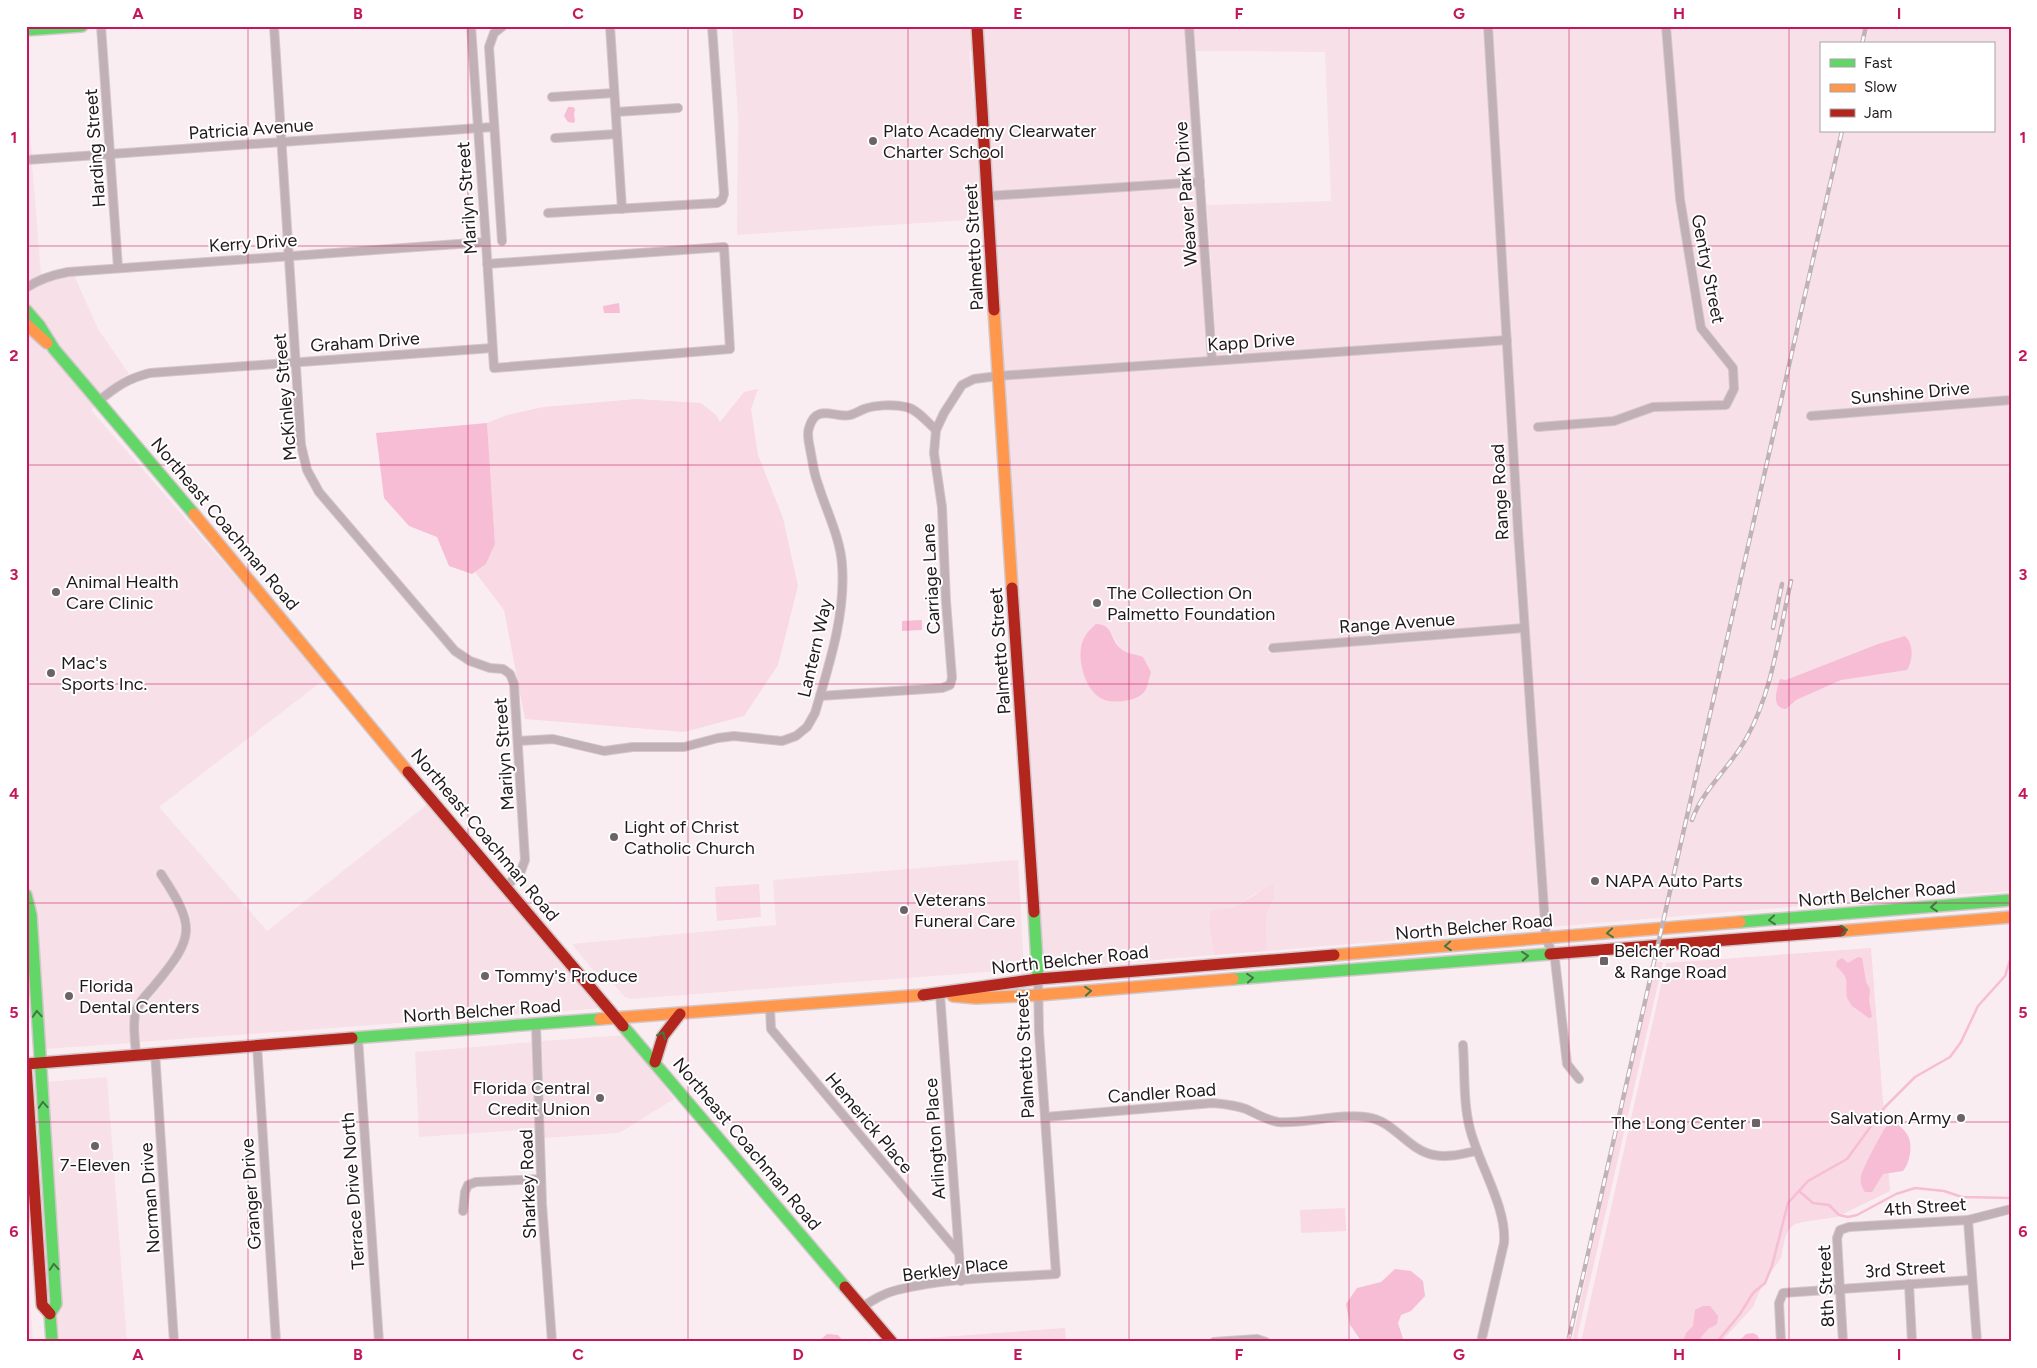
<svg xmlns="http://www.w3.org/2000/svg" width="2037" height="1368" viewBox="0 0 2037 1368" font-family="Figtree,sans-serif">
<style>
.built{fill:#f7e0e8;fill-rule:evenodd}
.green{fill:#f8d9e4}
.water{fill:#f6bdd4}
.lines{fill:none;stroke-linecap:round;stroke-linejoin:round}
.stream{stroke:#f6bdd4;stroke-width:2.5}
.street-casing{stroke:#d2c7cb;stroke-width:10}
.fast-casing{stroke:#d2c7cb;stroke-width:14}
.slow-casing{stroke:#d2c7cb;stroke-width:14}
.jam-casing{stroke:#d2c7cb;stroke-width:14}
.street{stroke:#c1b0b6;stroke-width:8}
.fast{stroke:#63d668;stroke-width:11}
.slow{stroke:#ff974d;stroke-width:11}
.jam{stroke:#b3261e;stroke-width:11}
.rail-casing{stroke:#c0b2b7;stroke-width:4.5}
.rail{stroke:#fff;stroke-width:2.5;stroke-dasharray:8;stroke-linecap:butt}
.oneway{stroke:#427742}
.grid{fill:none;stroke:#c2185b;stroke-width:1;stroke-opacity:0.55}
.poi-dot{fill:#6c6366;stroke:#fff;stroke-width:2}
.labels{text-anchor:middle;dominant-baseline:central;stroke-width:4;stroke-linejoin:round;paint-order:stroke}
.street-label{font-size:18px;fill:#20181b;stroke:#fff}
.poi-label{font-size:18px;fill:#20181b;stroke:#fff;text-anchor:start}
.neatline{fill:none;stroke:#c2185b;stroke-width:2}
.grid-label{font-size:16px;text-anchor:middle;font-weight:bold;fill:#c2185b}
</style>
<rect width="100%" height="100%" fill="#faedf1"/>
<!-- built -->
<g class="built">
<polygon points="732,26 972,26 974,50 969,51 973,98 977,98 983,219 737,235 738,118"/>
<polygon points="982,26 1185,26 1195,178 993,191"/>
<polygon points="1194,26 1483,26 1502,336 1217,356 1207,205 1331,201 1325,52 1196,51"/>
<path d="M1493,26H1662L1675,200L1686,261L1695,259L1684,199L1671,26H2011V396L1806,413L1807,421L2011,404V891L1884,899L1550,927L1522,530ZM1821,44H1993V131H1821Z"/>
<polygon points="26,82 32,156 26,156"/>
<polygon points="32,164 41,275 26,283 26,165"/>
<polygon points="1196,187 1207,356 1003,372 993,199"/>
<polygon points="74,275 98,329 129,374 115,382 99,395 58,346 43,322 26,303 26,294 37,286 51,279"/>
<polygon points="26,331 50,351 96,405 91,410 325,679 159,807 267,931 429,803 604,1008 140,1042 140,1016 143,1008 179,964 187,948 191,934 191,922 188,909 163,868 155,873 179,912 181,933 178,946 170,959 133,1005 130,1016 131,1043 44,1049 35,914 26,873"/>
<path d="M1502,345L1519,624L1267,644L1268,653L1520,633L1540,928L1267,951L1266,916L1274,897L1256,893L1235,907L1210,911L1209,925L1214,955L1042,970L1003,380ZM1108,628L1120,648L1128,653L1143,657L1151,672L1107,700H1103Z"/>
<polygon points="1018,860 1024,969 631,999 625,997 608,978 594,971 572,944 776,925 773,880"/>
<polygon points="626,1035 674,1099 619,1133 544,1138 542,1041"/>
<polygon points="532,1042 535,1129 419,1137 415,1052"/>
<polygon points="107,1077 127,1342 56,1342 46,1082"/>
<polygon points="26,1274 28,1274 33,1342 26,1342"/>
</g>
<!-- green -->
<g class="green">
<polygon points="758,389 751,409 758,455 783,518 798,586 778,665 744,716 684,732 525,719 504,610 475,572 486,564 495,544 487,423 507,415 543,407 637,399 701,403 716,415 720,422 744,392"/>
<polygon points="759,884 761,917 717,921 715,887"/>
<polygon points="1273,884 1274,897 1266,916 1267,951 1214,955 1209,925 1210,911 1235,907"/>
<polygon points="1871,948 1890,1191 1837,1217 1803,1222 1795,1224 1789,1229 1785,1238 1781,1258 1763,1283 1753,1307 1721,1342 1581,1342 1666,963"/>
<polygon points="1653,962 1663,962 1576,1342 1572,1342"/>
<polygon points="1345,1208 1346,1231 1301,1233 1300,1210"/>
<polygon points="1065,1328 1066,1342 916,1342 914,1339"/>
</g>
<!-- water -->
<g class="water">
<polygon points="568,107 573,107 575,109 574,115 575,120 574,123 568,122 564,116"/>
<polygon points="619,303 620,313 604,313 603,306"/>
<polygon points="487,423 495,544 486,564 472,574 449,566 437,537 409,526 384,498 376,433"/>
<polygon points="922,620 922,630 902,631 902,621"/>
<path d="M1096,624C1113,624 1110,639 1120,648C1126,654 1136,654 1143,657L1151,672C1149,678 1148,686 1145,691C1141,697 1131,700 1124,701C1117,702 1109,702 1102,699C1085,690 1077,660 1082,643C1085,635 1089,630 1096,624Z"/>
<path d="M1905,636C1914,644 1913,661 1907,670L1841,680L1796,700L1786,709C1770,708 1777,689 1780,679L1786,680L1878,644Z"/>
<path d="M1858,957L1862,958L1866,982L1870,989L1869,1000L1872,1017L1869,1018L1852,1006L1847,998C1845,980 1851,980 1836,966L1837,961L1842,958L1848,963Z"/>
<path d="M1892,1117C1896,1125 1904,1128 1908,1136C1913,1145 1910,1163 1903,1171L1883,1174L1872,1192H1865C1862,1187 1860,1183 1861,1177C1861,1170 1887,1123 1892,1117Z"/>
<polygon points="1395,1269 1411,1271 1423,1281 1425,1296 1411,1311 1401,1315 1398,1323 1404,1342 1362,1342 1350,1325 1346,1304 1357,1288 1381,1282"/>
<polygon points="1703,1306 1710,1306 1718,1316 1717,1324 1708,1329 1697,1342 1683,1342 1686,1333 1693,1326 1695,1310"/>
<polygon points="1753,1333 1757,1335 1761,1342 1738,1342 1746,1334"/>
<polygon points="827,1334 838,1335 844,1342 818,1342"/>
</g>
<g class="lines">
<!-- stream -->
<g class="stream">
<polyline points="1799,1191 1813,1203 1829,1205 1839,1215 1848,1217 1857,1215 1896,1194 1915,1188 1944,1191 1962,1197 2011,1198"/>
<polyline points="1717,1342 1740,1314 1753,1293 1765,1283 1772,1266 1788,1203 1808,1181 1847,1159 1885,1107 1915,1077 1950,1057 1961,1042 1978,1006 2005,976 2011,957"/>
</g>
<!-- street casing -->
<g class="street-casing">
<g id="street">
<polyline points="101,26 118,268"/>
<polyline points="274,26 301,445 307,470 319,492 455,651 470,661 490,668 503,669 510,674 514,684 525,860 521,871 506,887"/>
<polyline points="471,26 486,242 494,368 730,349 724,247 487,264"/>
<polyline points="610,26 622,209"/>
<polyline points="1189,26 1212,360"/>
<polyline points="1488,26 1518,530 1546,938 1555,960 1567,1064 1579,1079"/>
<polyline points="552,97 614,93"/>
<polyline points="616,112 678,108"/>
<polyline points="555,138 617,134"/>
<polyline points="26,160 493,127"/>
<polyline points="988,196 1200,182"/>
<polyline points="548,213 717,203 722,200 724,194 712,26"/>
<polyline points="502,241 489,47 494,33 503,26"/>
<path d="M26,288C39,279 52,275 68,272L486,242"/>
<path d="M99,401C115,387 129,378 150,373L492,348"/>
<polyline points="1811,416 2011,400"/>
<polyline points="1538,427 1614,421 1653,407 1726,405 1734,389 1733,368 1701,328 1680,199 1666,26"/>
<polyline points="1273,648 1524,628"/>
<polyline points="820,696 942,688 950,685 952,678 946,601 942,507 934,453 936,430 944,413 962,385 974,379 998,376 1507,340"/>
<path d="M518,741L553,739L604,751L633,747H684L718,738L734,736L782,741L796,736L807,727L815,713C829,665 846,614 842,564C840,537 826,510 818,484C814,474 813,464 811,454C810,446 806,436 809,428C816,402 836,419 850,415C855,414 859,411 864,409C875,405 894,404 906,407C917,409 927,422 936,430"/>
<polyline points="940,994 961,1281"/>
<polyline points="770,1008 771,1029 958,1252"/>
<polyline points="536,1025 542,1204 552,1342"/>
<polyline points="358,1038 379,1342"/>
<polyline points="257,1045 276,1342"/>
<path d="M1463,1045C1465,1072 1463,1103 1470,1129C1479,1165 1507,1207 1504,1243L1481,1342"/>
<polyline points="155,1052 174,1342"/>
<path d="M136,1054C135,1041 133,1027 135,1015C137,1004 147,994 154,986C195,937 196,927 161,874"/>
<path d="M1045,1117L1213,1103C1224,1104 1235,1105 1246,1109C1257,1114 1266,1120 1278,1122C1307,1124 1337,1113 1366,1117C1394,1120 1407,1150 1434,1155C1448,1158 1462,1154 1476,1151"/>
<polyline points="463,1211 465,1192 468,1185 476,1182 541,1179"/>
<polyline points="1968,1220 1977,1342"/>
<polyline points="1909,1284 1912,1342"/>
<path d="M862,1307C873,1300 884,1293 897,1290C948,1277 1004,1278 1056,1274L1039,1032L1038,979"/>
<polyline points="1214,1342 1257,1339 1266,1342"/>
<polyline points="1781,1342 1779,1303 1783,1293 1972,1280"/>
<polyline points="1843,1342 1837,1238 1840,1230 1849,1227 1968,1220 2011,1209"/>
</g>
</g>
<!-- fast casing -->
<g class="fast-casing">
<g id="fast">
<polyline points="26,30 82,26"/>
<polyline points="26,310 39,325 54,349 194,514"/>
<polyline points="26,895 31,915 56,1304 50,1314 52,1342"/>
<polyline points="1034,912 1038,979"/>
<polyline points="1740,922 2011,900"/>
<polyline points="1233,979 1550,954"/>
<polyline points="623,1026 845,1287"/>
<polyline points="352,1038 600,1019"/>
</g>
</g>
<!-- slow casing -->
<g class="slow-casing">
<g id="slow">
<polyline points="994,310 1012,588"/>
<polyline points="26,324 47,343"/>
<polyline points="194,514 408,772"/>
<polyline points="1841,931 2011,917"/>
<polyline points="1334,955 1740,922"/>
<polyline points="953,996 976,998 1039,995 1233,979"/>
<polyline points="600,1019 923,995"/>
</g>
</g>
<!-- jam casing -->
<g class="jam-casing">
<g id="jam">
<polyline points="977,26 994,310"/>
<polyline points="1012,588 1034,912"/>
<polyline points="408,772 623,1026"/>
<polyline points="1550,954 1841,931"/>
<polyline points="923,995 1038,979 1334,955"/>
<polyline points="655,1062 663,1036 680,1014"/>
<polyline points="26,1064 352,1038"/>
<polyline points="26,1066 42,1305 50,1314"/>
<polyline points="845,1287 892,1342"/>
</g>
</g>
<!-- street -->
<use href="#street" class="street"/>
<!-- fast -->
<use href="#fast" class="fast"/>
<!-- slow -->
<use href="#slow" class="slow"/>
<!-- jam -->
<use href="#jam" class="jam"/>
<!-- rail casing -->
<g class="rail-casing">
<g id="rail">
<polyline points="1862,44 1866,26"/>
<polyline points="1773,628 1782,584"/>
<path d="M1692,820C1704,787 1731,767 1747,737C1773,690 1779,633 1791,581"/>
<polyline points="1568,1342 1842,131"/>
</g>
</g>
<!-- rail -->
<use href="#rail" class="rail"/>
</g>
<!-- one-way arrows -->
<defs><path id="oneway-chevron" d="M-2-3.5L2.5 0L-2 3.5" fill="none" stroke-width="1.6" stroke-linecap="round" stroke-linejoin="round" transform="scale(1.25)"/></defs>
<g class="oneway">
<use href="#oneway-chevron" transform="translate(1934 907) rotate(175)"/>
<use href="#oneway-chevron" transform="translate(1772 920) rotate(175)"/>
<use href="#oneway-chevron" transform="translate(1844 930) rotate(-5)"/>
<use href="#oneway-chevron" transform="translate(1610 933) rotate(175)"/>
<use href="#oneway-chevron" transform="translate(1448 946) rotate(176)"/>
<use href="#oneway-chevron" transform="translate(1525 956) rotate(-5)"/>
<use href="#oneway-chevron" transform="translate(1250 978) rotate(-5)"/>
<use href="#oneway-chevron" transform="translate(1088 991) rotate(-5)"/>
<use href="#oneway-chevron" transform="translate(37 1014) rotate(-94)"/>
<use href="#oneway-chevron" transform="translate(662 1035) rotate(-64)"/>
<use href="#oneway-chevron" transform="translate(43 1105) rotate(-94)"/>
<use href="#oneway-chevron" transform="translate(54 1267) rotate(-94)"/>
</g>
<!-- grid -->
<path class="grid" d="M248,26V1342M468,26V1342M688,26V1342M908,26V1342M1129,26V1342M1349,26V1342M1569,26V1342M1789,26V1342M26,246H2011M26,465H2011M26,684H2011M26,903H2011M26,1122H2011"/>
<!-- markers -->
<g class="poi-dot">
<circle cx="873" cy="141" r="5"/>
<circle cx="56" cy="592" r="5"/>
<circle cx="1097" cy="603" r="5"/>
<circle cx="51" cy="673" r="5"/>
<circle cx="614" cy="837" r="5"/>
<circle cx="1595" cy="881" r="5"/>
<circle cx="904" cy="910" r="5"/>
<rect x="1599" y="956" width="10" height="10" rx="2.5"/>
<circle cx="485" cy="976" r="5"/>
<circle cx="69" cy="996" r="5"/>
<circle cx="600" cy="1098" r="5"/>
<circle cx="1961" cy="1118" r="5"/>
<rect x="1751" y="1118" width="10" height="10" rx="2.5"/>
<circle cx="95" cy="1146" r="5"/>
</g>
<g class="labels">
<!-- street labels -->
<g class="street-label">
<text transform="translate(251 129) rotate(-4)">Patricia Avenue</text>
<text transform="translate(95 148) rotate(-94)">Harding Street</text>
<text transform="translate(1186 194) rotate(-94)">Weaver Park Drive</text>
<text transform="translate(467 198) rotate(-94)">Marilyn Street</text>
<text transform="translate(253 243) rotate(-4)">Kerry Drive</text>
<text transform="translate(974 247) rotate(-93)">Palmetto Street</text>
<text transform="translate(1708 269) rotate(79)">Gentry Street</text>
<text transform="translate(365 342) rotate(-4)">Graham Drive</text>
<text transform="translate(1251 342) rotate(-4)">Kapp Drive</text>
<text transform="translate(1910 393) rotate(-5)">Sunshine Drive</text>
<text transform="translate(285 397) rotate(-95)">McKinley Street</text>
<text transform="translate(1500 492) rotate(-93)">Range Road</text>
<text transform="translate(225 524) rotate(50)">Northeast Coachman Road</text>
<text transform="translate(931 579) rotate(-93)">Carriage Lane</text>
<text transform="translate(1397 623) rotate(-4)">Range Avenue</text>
<text transform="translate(815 648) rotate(-77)">Lantern Way</text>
<text transform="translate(1000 651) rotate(-94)">Palmetto Street</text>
<text transform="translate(504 754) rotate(-94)">Marilyn Street</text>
<text transform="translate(485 835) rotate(50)">Northeast Coachman Road</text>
<text transform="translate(1877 894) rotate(-5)">North Belcher Road</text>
<text transform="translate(1474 927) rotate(-5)">North Belcher Road</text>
<text transform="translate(1070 960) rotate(-6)">North Belcher Road</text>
<text transform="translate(482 1011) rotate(-4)">North Belcher Road</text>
<text transform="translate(1025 1055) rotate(-93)">Palmetto Street</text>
<text transform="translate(1162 1093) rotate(-4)">Candler Road</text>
<text transform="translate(869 1123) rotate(50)">Hemerick Place</text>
<text transform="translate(935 1139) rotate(-94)">Arlington Place</text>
<text transform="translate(747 1144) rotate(50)">Northeast Coachman Road</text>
<text transform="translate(528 1184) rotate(-92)">Sharkey Road</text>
<text transform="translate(353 1191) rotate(-94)">Terrace Drive North</text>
<text transform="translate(251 1194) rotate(-94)">Granger Drive</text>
<text transform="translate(150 1198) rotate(-94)">Norman Drive</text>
<text transform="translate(1925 1207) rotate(-4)">4th Street</text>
<text transform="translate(955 1269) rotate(-7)">Berkley Place</text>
<text transform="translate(1905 1269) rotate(-4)">3rd Street</text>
<text transform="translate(1826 1286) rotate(-93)">8th Street</text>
</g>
<!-- poi labels -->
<g class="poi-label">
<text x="883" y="131">Plato Academy Clearwater<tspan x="883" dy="21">Charter School</tspan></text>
<text x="66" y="582">Animal Health<tspan x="66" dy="21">Care Clinic</tspan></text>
<text x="1107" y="593">The Collection On<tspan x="1107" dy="21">Palmetto Foundation</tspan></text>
<text x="61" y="663">Mac's<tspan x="61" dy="21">Sports Inc.</tspan></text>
<text x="624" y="827">Light of Christ<tspan x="624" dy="21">Catholic Church</tspan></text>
<text x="1605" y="881">NAPA Auto Parts</text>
<text x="914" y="900">Veterans<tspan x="914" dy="21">Funeral Care</tspan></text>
<text x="1614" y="951">Belcher Road<tspan x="1614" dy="21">&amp; Range Road</tspan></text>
<text x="495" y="976">Tommy's Produce</text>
<text x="79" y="986">Florida<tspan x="79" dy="21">Dental Centers</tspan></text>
<text x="590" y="1088" text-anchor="end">Florida Central<tspan x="590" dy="21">Credit Union</tspan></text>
<text x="1951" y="1118" text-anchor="end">Salvation Army</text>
<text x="1746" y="1123" text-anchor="end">The Long Center</text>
<text x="95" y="1165" text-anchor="middle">7-Eleven</text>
</g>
</g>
<!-- border -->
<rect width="2037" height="1368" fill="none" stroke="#ffffff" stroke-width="55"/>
<!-- legend -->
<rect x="1820" y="42" width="175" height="90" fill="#ffffff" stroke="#a6a3a4"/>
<rect x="1830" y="59" width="25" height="8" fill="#63d668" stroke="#a6a3a4"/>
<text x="1864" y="68" font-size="15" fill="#20181b">Fast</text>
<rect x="1830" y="84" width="25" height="8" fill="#ff974d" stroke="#a6a3a4"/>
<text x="1864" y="92" font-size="15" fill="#20181b">Slow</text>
<rect x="1830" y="109" width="25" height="8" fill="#b3261e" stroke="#a6a3a4"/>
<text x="1864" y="118" font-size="15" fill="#20181b">Jam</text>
<rect x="28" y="28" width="1982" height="1312" class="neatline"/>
<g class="grid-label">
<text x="138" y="19">A</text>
<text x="358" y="19">B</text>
<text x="578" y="19">C</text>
<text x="798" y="19">D</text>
<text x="1018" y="19">E</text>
<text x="1239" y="19">F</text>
<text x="1459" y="19">G</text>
<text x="1679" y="19">H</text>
<text x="1899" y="19">I</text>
<text x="14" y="143">1</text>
<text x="2023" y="143">1</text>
<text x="14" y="361">2</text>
<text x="2023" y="361">2</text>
<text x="14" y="580">3</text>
<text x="2023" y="580">3</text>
<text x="14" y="799">4</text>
<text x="2023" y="799">4</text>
<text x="14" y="1018">5</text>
<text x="2023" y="1018">5</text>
<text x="14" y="1237">6</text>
<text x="2023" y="1237">6</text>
<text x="138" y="1360">A</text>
<text x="358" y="1360">B</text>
<text x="578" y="1360">C</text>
<text x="798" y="1360">D</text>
<text x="1018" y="1360">E</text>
<text x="1239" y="1360">F</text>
<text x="1459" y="1360">G</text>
<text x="1679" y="1360">H</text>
<text x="1899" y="1360">I</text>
</g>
</svg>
